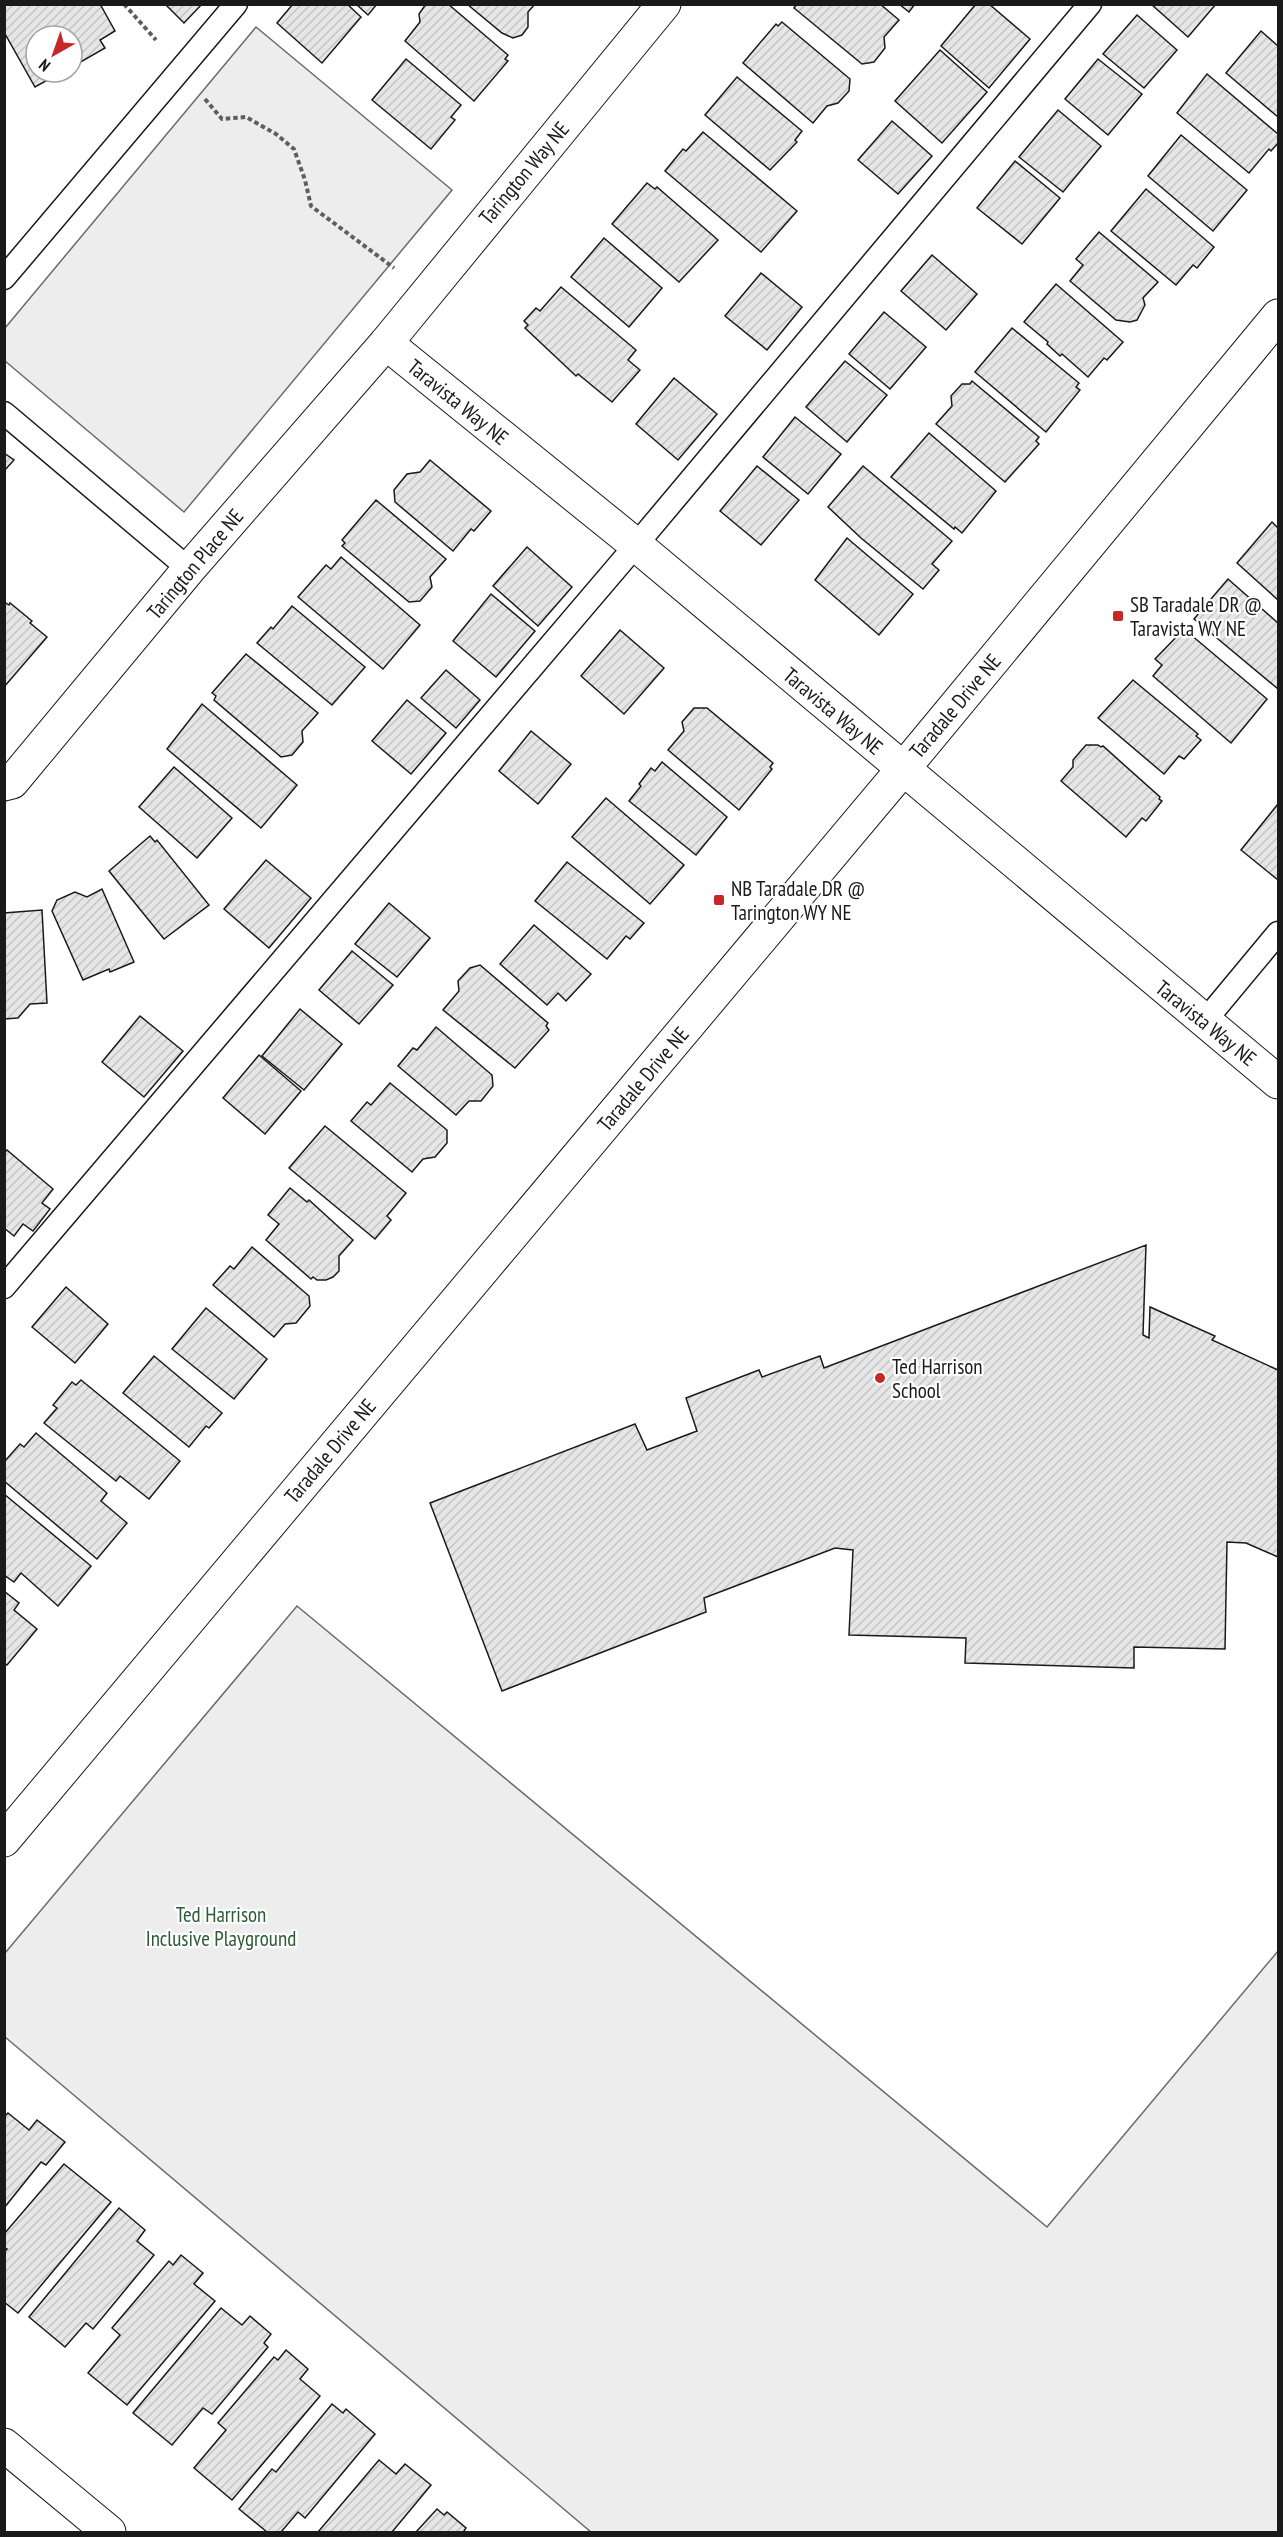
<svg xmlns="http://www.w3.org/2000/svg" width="1283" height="2537" viewBox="0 0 1283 2537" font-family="'PT Sans Narrow',sans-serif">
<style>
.built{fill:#ededed;stroke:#6a6a6a;stroke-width:1.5}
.building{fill:url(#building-hatch);stroke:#1a1a1a;stroke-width:1.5}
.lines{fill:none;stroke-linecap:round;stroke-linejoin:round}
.lane-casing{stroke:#1a1a1a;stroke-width:25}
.street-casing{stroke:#1a1a1a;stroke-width:35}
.secondary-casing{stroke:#1a1a1a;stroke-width:35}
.path{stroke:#5f5f5f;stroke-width:4;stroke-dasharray:4.5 3;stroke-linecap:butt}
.lane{stroke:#fff;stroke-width:22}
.street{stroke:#fff;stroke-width:33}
.secondary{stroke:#fff;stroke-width:33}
.poi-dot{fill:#c62828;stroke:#fff;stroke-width:2}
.labels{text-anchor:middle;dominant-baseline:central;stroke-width:4.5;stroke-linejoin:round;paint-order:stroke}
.street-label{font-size:21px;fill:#1a1a1a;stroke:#fff}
.poi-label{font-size:21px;fill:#1a1a1a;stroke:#fff;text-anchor:start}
.park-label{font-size:21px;fill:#2b5a34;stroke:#fff}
</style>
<defs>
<pattern id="building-hatch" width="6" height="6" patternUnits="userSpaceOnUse" patternTransform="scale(1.5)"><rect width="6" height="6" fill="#e6e6e6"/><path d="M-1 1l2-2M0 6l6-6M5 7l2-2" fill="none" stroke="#c5c5c5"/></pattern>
</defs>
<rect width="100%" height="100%" fill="#fff"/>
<!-- built -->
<g class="built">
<polygon points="256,27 452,190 184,512 5,361 5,328"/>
<polygon points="297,1606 1047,2227 1278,1951 1278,2532 591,2532 5,2037 5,1953"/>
</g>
<!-- building -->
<g class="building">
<polygon points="4,4 100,4 115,31 100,40 105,48 72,67 72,36 36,36 36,72 62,72 35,87 4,32"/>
<polygon points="165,4 202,4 184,23"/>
<polygon points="293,4 347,4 361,17 322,63 277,23"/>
<polygon points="356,4 377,4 368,15"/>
<polygon points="426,4 448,4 508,55 505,59 508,61 474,101 405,41 420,22 419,14"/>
<polygon points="467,4 535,4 528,12 528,27 522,35 513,38 502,33"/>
<polygon points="797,4 880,4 899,20 884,37 885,48 874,62 862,64 794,8"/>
<polygon points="899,4 915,4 909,12"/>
<polygon points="976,4 989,4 1030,39 989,88 941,46"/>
<polygon points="1151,4 1216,4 1188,37"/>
<polygon points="1137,15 1177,50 1144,88 1103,54"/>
<polygon points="782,22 850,79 849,91 838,103 827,106 813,123 743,63 776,24 778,26"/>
<polygon points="1261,31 1278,46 1278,117 1226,73"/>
<polygon points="940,50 987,92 942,143 895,101"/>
<polygon points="406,59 461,105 451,117 455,120 431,149 372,100"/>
<polygon points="1098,59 1142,94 1108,135 1065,99"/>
<polygon points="1207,74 1278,134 1278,143 1271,151 1269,149 1249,173 1177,113"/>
<polygon points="737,77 802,131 795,140 797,142 770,170 705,115"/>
<polygon points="1058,110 1101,146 1063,192 1019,157"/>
<polygon points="892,121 932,156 898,194 858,160"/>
<polygon points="703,132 797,211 761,252 665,171 683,149 686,151"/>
<polygon points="1181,135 1247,190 1213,231 1148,176"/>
<polygon points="1015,161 1060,198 1022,244 977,208"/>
<polygon points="647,183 655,189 657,187 718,240 679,282 612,224"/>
<polygon points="1146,189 1214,247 1197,268 1193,265 1176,285 1111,231"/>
<polygon points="1099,232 1158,282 1143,298 1145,305 1137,320 1130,322 1116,320 1070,281 1083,265 1076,259"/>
<polygon points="604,238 662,288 629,327 571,277"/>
<polygon points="932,255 977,294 946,330 901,291"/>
<polygon points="761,273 802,307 767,350 725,316"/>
<polygon points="1056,284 1123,342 1107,360 1104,358 1088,377 1062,354 1060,356 1047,344 1048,342 1024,322"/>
<polygon points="561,287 636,350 628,360 640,370 612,402 578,374 576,376 525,328 528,325 524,321 536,308 540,311"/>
<polygon points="884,312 926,347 890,389 849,354"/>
<polygon points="1012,328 1079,383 1076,387 1080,390 1046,432 975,372"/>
<polygon points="845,361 887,395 847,442 806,407"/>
<polygon points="674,378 717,414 678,460 636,424"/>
<polygon points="972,381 1039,437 1036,441 1039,444 1005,482 936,424 952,406 951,396 962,384 970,384"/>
<polygon points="795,417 841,454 808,494 763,457"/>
<polygon points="929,433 996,491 962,533 955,527 954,529 891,477"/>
<polygon points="4,453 14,460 4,471"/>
<polygon points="430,460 491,511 474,531 471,529 453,551 395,502 394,490 407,474 420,472"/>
<polygon points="757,466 799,500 761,545 720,511"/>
<polygon points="863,466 952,541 932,564 939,570 923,589 861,538 828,507"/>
<polygon points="376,500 446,559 430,577 432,587 420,601 409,602 342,546 345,543 342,540"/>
<polygon points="1272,522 1278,528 1278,600 1237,563"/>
<polygon points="847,538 913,594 879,635 815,580"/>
<polygon points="527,547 572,587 538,626 493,586"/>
<polygon points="341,557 420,625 383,669 298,597 326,565 331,569"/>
<polygon points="1228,579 1278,623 1278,689 1194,619"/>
<polygon points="491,594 535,631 496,677 453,641"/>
<polygon points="6,603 9,605 10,603 32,621 30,623 47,637 4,687 4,606"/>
<polygon points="292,606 365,667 332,705 257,643 271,627 273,629"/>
<polygon points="1184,629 1267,699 1231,743 1153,676 1162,665 1155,659"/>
<polygon points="620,630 664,668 624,714 581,676"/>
<polygon points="246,654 318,713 302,731 303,742 292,755 281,757 214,700 216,696 212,693"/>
<polygon points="446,670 480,700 456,728 421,698"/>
<polygon points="1133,680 1198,734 1196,736 1201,740 1184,759 1179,756 1164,774 1098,718"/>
<polygon points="407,700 446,733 411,774 372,741"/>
<polygon points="202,704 297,785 261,828 167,749"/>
<polygon points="694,708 707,708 773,763 770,767 772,769 739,810 668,750 684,731 682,722"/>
<polygon points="531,731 571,764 538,804 499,771"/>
<polygon points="1086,745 1098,745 1101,747 1103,746 1160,797 1159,799 1162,801 1146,821 1142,818 1126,837 1061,781 1073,767 1073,760"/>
<polygon points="662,762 727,817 696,855 629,801 641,786 639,784 651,768 655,771"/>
<polygon points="174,767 232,818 197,858 139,807"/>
<polygon points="606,798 684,865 650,904 572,837"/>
<polygon points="1278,804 1278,880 1241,850"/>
<polygon points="150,836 155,842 157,840 209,905 164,939 109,871"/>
<polygon points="266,860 311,898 269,948 224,909"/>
<polygon points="567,862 644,923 630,939 626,936 607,959 535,901"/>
<polygon points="102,889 134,962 110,972 109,969 83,980 52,911 57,900 75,892 87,897"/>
<polygon points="389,903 430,938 397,977 355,944"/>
<polygon points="42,910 47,1003 30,1004 18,1018 4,1019 4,913"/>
<polygon points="534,925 591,974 566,1001 558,993 547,1005 500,964"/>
<polygon points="352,951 393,985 359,1024 319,990"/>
<polygon points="480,965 548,1023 546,1026 549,1030 515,1068 443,1010 459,991 458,981 470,968"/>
<polygon points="300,1009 342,1044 304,1090 262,1056"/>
<polygon points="140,1016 183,1051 144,1097 102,1062"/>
<polygon points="436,1027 492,1075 493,1086 481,1101 469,1101 456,1115 398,1066 413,1048 417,1050"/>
<polygon points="259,1055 301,1091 265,1134 223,1098"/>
<polygon points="390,1083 447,1130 447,1143 435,1157 423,1159 412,1172 351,1121 367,1102 371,1105"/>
<polygon points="325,1126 406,1193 387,1216 391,1220 375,1239 289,1168"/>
<polygon points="7,1150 53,1189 42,1203 50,1209 33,1231 23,1224 14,1236 4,1228 4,1153"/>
<polygon points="290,1188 307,1202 309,1200 353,1240 339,1256 339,1271 333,1277 326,1280 317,1280 313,1277 311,1279 266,1240 279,1224 268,1215"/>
<polygon points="1146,1245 1143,1335 1149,1338 1150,1307 1215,1336 1212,1340 1278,1370 1278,1557 1246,1543 1227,1542 1225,1649 1134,1647 1134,1668 965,1663 966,1638 849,1635 853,1550 835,1548 704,1598 706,1612 502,1691 430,1503 635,1424 647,1450 697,1431 686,1398 759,1370 762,1377 820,1356 824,1368"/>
<polygon points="252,1247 309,1296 310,1306 296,1323 285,1324 274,1337 213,1285 230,1266 234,1269"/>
<polygon points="66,1287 108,1324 75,1363 32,1327"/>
<polygon points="206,1308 267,1359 234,1399 172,1349"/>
<polygon points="154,1356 222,1413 209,1428 206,1426 189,1447 123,1393"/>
<polygon points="81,1380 180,1461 149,1499 120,1476 116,1481 44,1423 57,1408 53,1405 72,1382 76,1385"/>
<polygon points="36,1433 107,1493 101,1501 127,1523 97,1559 4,1481 4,1462 20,1444 24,1447"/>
<polygon points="4,1494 91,1566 58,1606 21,1573 14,1582 4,1575"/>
<polygon points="4,1591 19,1603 14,1610 37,1629 7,1665 4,1663"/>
<polygon points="8,2113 29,2130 37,2120 65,2142 46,2165 41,2162 4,2208 4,2117"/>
<polygon points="64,2164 111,2202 18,2313 4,2302 4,2252 7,2249 4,2248 4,2234"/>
<polygon points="119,2208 145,2230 137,2241 154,2255 93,2329 86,2323 65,2347 29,2317"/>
<polygon points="181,2255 203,2273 194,2284 215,2301 127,2405 88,2373 120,2335 112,2328 169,2261 173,2265"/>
<polygon points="221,2308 242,2325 250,2316 271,2334 264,2343 268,2347 212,2414 203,2408 172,2445 133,2413"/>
<polygon points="286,2350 308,2369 300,2379 320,2396 232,2500 194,2468 226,2430 218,2423 274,2357 278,2360"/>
<polygon points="332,2404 343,2413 346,2409 375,2434 305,2518 298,2512 281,2532 267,2532 239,2509 272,2469 276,2472"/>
<polygon points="379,2460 396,2474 405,2464 431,2485 392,2532 318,2532"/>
<polygon points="437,2509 444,2515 447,2512 466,2528 464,2531 465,2532 416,2532"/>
</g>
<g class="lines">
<!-- lane casing -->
<g class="lane-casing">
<g id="lane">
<polyline points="4,278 236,4"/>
<polyline points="4,413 189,569"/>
<polyline points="1204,1022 1278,933"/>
<polyline points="4,1287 636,545 1090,4"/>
</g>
</g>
<!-- street casing -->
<g class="street-casing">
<g id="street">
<polyline points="386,343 636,545 1278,1082"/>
<polyline points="4,784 12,782 189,569 386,343 664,4"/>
<polyline points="4,2445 109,2532"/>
</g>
</g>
<!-- secondary casing -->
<g class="secondary-casing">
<polyline id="secondary" points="4,1840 903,769 1278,316"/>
</g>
<!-- path -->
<g class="path">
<polyline points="124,4 156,40"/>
<polyline points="205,99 222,119 246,117 276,134 294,149 305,180 311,206 394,268"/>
</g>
<!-- lane -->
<use href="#lane" class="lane"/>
<!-- street -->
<use href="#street" class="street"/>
<!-- secondary -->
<use href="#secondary" class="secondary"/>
</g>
<!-- markers -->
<g class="poi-dot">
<rect x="1112" y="610" width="12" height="12" rx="3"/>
<rect x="713" y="894" width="12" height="12" rx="3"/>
<circle cx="880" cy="1378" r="6"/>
</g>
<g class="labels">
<!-- street labels -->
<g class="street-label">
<text transform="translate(524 173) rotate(-50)">Tarington Way NE</text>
<text transform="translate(458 402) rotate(39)">Taravista Way NE</text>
<text transform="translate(195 564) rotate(-50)">Tarington Place NE</text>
<text transform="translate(955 706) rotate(-50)">Taradale Drive NE</text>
<text transform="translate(833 711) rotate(40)">Taravista Way NE</text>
<text transform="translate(1206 1023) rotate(39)">Taravista Way NE</text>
<text transform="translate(643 1079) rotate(-50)">Taradale Drive NE</text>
<text transform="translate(330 1451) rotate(-50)">Taradale Drive NE</text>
</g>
<!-- poi labels -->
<g class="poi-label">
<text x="1130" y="604">SB Taradale DR @<tspan x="1130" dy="24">Taravista WY NE</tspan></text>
<text x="731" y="888">NB Taradale DR @<tspan x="731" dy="24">Tarington WY NE</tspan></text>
<text x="892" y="1366">Ted Harrison<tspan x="892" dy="24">School</tspan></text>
</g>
<!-- park labels -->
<g class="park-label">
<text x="221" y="1914">Ted Harrison<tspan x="221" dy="24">Inclusive Playground</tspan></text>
</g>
</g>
<!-- border -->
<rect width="1283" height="2537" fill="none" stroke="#1a1a1a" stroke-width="12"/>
<!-- north arrow -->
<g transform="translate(54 54) rotate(220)"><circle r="28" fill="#ffffff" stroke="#a3a3a3" stroke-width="1.5"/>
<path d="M0-4.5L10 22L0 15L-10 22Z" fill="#c62828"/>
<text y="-9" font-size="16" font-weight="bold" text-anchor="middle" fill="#1a1a1a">N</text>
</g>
</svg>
